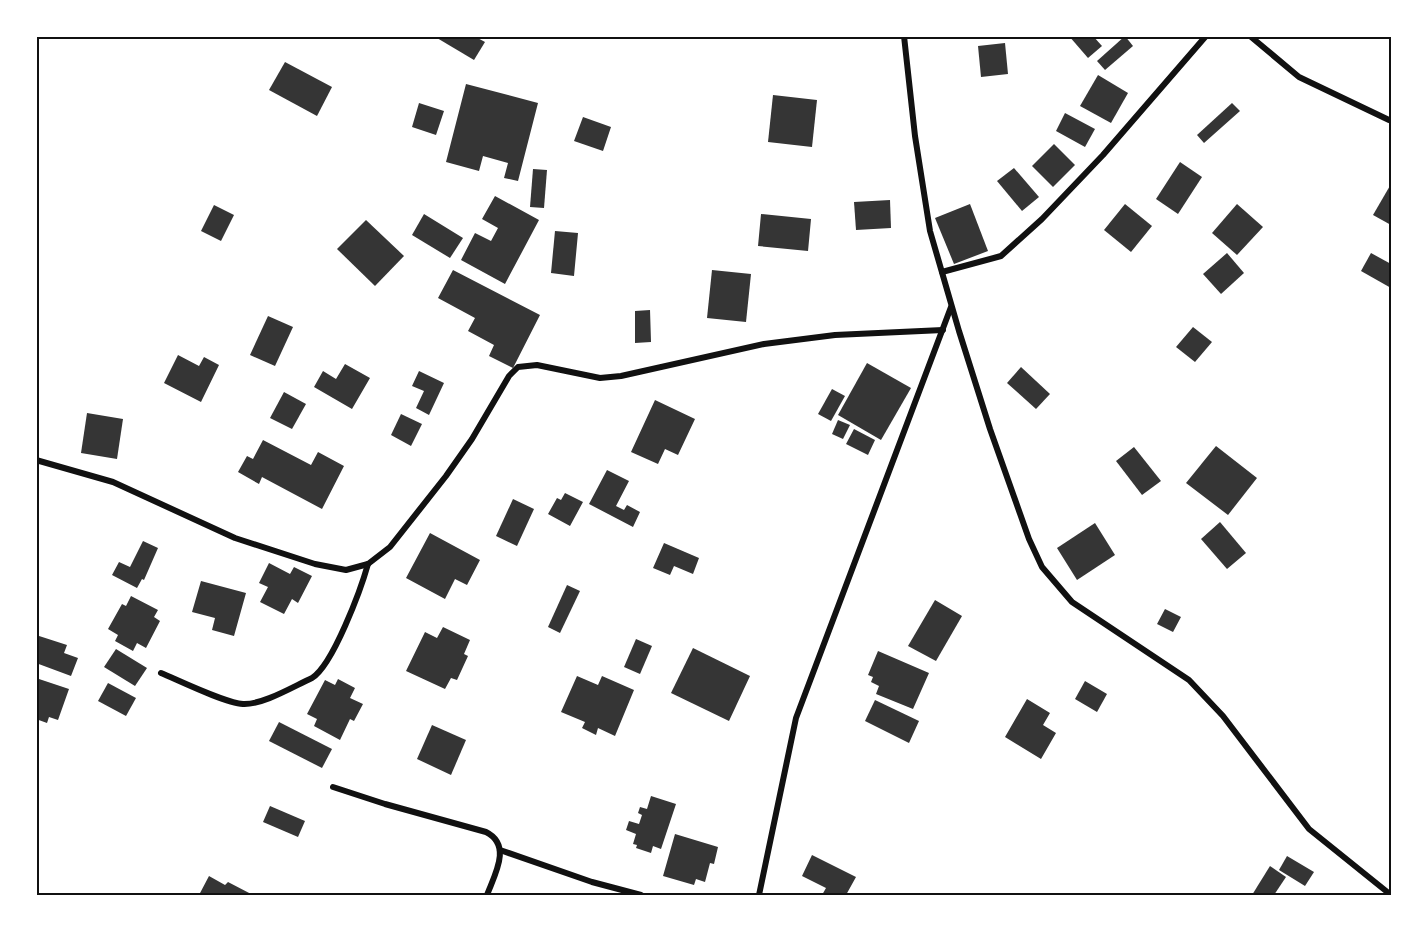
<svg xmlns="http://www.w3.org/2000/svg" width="1427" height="931" viewBox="0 0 1427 931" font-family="'Roboto Condensed',sans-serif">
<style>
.building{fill:#353535}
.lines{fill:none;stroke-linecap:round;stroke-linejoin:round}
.minor{stroke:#111;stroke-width:6}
.neatline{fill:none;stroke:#111;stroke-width:2}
</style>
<rect width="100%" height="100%" fill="#fff"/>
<!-- building -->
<g class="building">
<polygon points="439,36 474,36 485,42 474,60 437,38"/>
<polygon points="1069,36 1093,36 1102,46 1088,58"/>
<polygon points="1125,36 1133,46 1105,70 1097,61"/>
<polygon points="1005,43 1008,74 981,77 978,46"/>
<polygon points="285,62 332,87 317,116 269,90"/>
<polygon points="1098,75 1128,93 1111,123 1080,106"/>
<polygon points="466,84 538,103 518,181 504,178 508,163 483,156 479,171 446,162"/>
<polygon points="773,95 817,100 812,147 768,142"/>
<polygon points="419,103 444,111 436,135 412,127"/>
<polygon points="1232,103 1240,111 1204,143 1197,135"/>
<polygon points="1065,113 1095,129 1085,147 1056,131"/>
<polygon points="583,117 611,127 603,151 574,141"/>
<polygon points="1054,144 1075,165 1053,187 1032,166"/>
<polygon points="1180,162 1202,177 1178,214 1156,199"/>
<polygon points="1014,168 1039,197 1022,211 997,181"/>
<polygon points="533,169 547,170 544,208 530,207"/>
<polygon points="1391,184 1391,225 1373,215"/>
<polygon points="495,196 539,220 505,284 461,260 475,233 491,241 498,228 482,219"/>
<polygon points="890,200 891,228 856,230 854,202"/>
<polygon points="970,204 988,251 954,264 935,218"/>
<polygon points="1125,204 1152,226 1131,252 1104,230"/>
<polygon points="1237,204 1263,227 1237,255 1212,233"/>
<polygon points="214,205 234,215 221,241 201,231"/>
<polygon points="424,214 463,238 450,258 412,235"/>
<polygon points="761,214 811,219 808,251 758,246"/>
<polygon points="366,220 404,256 375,286 337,249"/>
<polygon points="555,231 578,233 574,276 551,273"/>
<polygon points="1227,253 1244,273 1221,294 1203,274"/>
<polygon points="1371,253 1391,264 1391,288 1361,271"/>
<polygon points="453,270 540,315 513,368 489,356 494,345 468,331 475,318 438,298"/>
<polygon points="712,270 751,274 746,322 707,318"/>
<polygon points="650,310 651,342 635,343 635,311"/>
<polygon points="268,316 293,327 275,366 250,355"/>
<polygon points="1193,327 1212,342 1195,362 1176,347"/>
<polygon points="178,355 199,366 204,357 219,365 201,402 164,383"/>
<polygon points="867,363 911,388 881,440 838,415"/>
<polygon points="345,364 370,378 352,409 314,387 323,371 336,379"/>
<polygon points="1021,367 1050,394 1036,409 1007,383"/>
<polygon points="419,371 444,383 429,415 416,408 424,391 412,386"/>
<polygon points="832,389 845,396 831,421 818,414"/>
<polygon points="284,392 306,404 292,429 270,418"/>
<polygon points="655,400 695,419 678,455 665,449 658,464 631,452"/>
<polygon points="87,413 123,419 117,459 81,453"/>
<polygon points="401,414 422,424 411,446 391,435"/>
<polygon points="838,420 850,425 843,439 832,434"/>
<polygon points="854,429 875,440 868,455 846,444"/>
<polygon points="263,440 311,465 318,452 344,466 322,509 262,477 259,484 238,472 247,456 253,459"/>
<polygon points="1216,446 1257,478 1228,515 1186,483"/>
<polygon points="1134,447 1161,481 1142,495 1116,461"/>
<polygon points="607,470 629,481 616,506 624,510 627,505 640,512 633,527 589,504"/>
<polygon points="565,493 583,502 570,526 548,514 557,498 561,500"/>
<polygon points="513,499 534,509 517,546 496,536"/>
<polygon points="1220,522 1246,553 1227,569 1201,539"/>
<polygon points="1095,523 1115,555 1077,580 1057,548"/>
<polygon points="430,533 480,560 467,585 455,579 445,599 406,578"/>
<polygon points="143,541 158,548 144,580 142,579 137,588 112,575 119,562 130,567"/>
<polygon points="664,543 699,558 693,574 674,566 670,575 653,568"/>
<polygon points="269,563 290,574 294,567 312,576 298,603 292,599 284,614 260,602 268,587 259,583"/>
<polygon points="201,581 246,593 234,636 212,630 215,618 192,612"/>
<polygon points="567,585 580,591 560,633 548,627"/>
<polygon points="131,596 158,610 154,617 160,621 146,648 137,643 133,651 115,641 118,635 108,629 122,604 126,606"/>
<polygon points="935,600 962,616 936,661 908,646"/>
<polygon points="1165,609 1181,617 1173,632 1157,624"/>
<polygon points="443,627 470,640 464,654 468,656 457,680 451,678 445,689 406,671 425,632 437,638"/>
<polygon points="36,635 67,645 64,653 78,658 71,676 36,663"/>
<polygon points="636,639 652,646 640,674 624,667"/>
<polygon points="693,648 750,676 729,721 671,693"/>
<polygon points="116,649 147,668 135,686 104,667"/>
<polygon points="878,651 929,673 913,709 876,694 879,686 871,682 873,677 868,675"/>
<polygon points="577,676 598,685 602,676 634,690 615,736 598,728 596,735 582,728 585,722 561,712"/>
<polygon points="36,678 69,689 58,720 49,717 47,723 36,719"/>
<polygon points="338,679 355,688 350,698 363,704 354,721 350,719 340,740 314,726 317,719 307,714 325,680 335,685"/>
<polygon points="1085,681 1107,694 1097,712 1075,699"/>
<polygon points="108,683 136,698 126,716 98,701"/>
<polygon points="1027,699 1050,713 1043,725 1056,733 1041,759 1005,737"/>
<polygon points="875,700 919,721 909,743 865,721"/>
<polygon points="279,722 332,749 322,768 269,741"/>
<polygon points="432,725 466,740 451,775 417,759"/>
<polygon points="651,796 676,804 661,849 653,846 651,853 636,848 637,845 633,844 636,834 626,830 629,821 639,824 642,815 638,813 640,807 647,809"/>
<polygon points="270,806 305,821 298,837 263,822"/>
<polygon points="675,834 718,847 714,864 710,863 705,882 696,879 694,885 663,876"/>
<polygon points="812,855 856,877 846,895 822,895 826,888 802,876"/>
<polygon points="1287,856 1314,872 1305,886 1279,870"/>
<polygon points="1270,866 1286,877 1274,895 1252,895"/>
<polygon points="209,876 225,885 228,882 253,895 199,895"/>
</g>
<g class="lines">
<!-- minor -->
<g class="minor">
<polyline points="904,36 915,136 930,231 959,331 990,429 1029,539 1042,567 1072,602 1189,680 1223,716 1309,829 1391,895"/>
<polyline points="1250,36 1299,77 1389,120"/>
<polyline points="942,272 1001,256 1042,219 1103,155 1206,36"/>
<polyline points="36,460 113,482 235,538 315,564 346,570 368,564 390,547 446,476 472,439 509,376 518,367 537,365 600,378 621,376 764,344 835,335 943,330"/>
<path d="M161,673C180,681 225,703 243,704C263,705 294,686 312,678C333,665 361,589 368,564"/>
<path d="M333,787L385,804L486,832C512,845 495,874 487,895"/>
<polyline points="500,850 592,882 641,895"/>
<polyline points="759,895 796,718 951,307"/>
</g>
</g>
<!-- border -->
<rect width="1427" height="931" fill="none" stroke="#ffffff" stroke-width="75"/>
<rect x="38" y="38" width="1352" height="856" class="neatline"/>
</svg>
